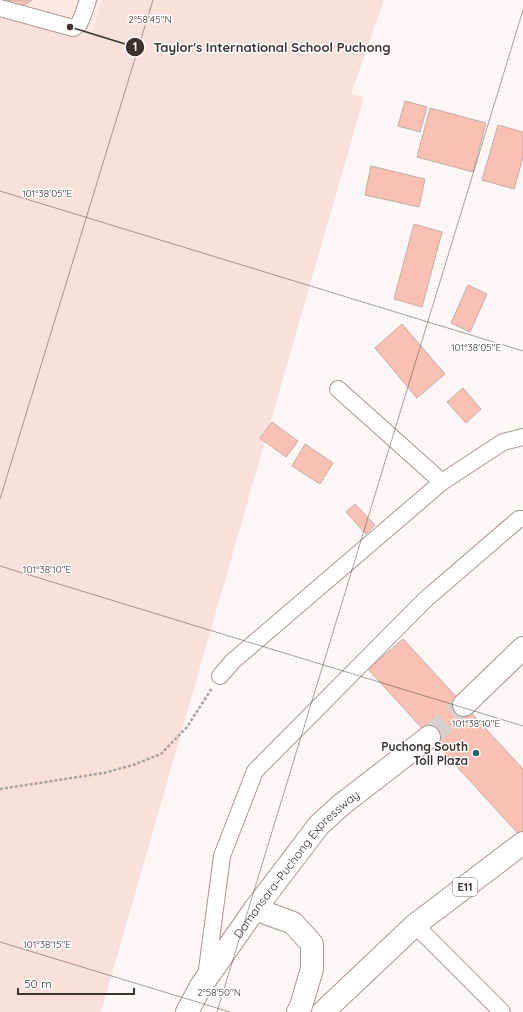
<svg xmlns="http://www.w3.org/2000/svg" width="523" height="1012" viewBox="0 0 523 1012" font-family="Quicksand,sans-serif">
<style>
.built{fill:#feeae5}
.green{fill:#fae0da}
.building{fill:#fbc0b4;stroke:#c2aba5}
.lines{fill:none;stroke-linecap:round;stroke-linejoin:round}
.highway-tunnel{stroke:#d6d0ce;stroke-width:22;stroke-dasharray:22 11;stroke-linecap:butt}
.minor-casing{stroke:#ac9590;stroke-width:18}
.highway-casing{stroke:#ac9590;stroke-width:24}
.path{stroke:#a9a2a1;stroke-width:2.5;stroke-dasharray:3 2;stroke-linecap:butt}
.minor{stroke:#fff;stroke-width:16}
.highway{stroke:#fff;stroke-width:22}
.ticks{fill:none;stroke:#3c3230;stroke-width:1;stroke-opacity:0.45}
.poi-dot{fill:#1f6c70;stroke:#fff;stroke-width:1.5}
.labels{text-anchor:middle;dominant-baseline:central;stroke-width:3;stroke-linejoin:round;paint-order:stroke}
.shield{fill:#fff;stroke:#76706e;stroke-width:1}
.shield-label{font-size:11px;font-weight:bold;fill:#3c3230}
.poi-label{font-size:12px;font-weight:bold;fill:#3c3230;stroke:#fff;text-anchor:end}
.street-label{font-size:12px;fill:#3c3230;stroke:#fff}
.ticks-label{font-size:10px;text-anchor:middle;fill:#3c3230;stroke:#fff;stroke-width:3;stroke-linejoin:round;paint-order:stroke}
.leader{fill:none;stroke:#3c3230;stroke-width:1.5}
.callout-dot{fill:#3c3230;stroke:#fff;stroke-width:1.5}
.mark-label{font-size:12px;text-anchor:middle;font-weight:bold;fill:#fff}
.callout-label{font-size:13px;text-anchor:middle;font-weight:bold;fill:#3c3230;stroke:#fff;stroke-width:3;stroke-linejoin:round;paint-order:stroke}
</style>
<rect width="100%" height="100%" fill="#fcf7f6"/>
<!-- built -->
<polygon class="built" points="0,0 102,0 91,37 0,18"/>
<!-- green -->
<polygon class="green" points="102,0 384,0 351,94 364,97 101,1012 0,1012 0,18 91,37"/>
<!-- building -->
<g class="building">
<polygon points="0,0 32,0 28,3 17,8 0,8"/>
<polygon points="405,101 427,107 420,132 398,126"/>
<polygon points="430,108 486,123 473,172 417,157"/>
<polygon points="498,125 523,132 523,157 514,189 482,180"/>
<polygon points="371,166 425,179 419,207 365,195"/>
<polygon points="414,224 442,232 422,307 394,299"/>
<polygon points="468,285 487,294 470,332 451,323"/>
<polygon points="402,324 445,374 417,398 375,348"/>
<polygon points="463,388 481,409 466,423 447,402"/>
<polygon points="272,422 298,441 286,457 260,438"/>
<polygon points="305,444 333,463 320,484 292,466"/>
<polygon points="355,504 375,525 366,534 346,512"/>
<polygon points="403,639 523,769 523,839 368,669"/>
</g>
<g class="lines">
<!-- highway-tunnel -->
<polyline class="highway-tunnel" points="429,737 464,705"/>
<!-- minor casing -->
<g class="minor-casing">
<g id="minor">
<polyline points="0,8 73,28 79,24 83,15 88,0"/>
<polyline points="338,389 442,482"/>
<polyline points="220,676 233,661 442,482 503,442 523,437"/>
<polyline points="415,925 502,1012"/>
<polyline points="206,977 222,856 255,771 426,599 519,519 523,519"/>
</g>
</g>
<!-- highway casing -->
<g class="highway-casing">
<g id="highway">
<polyline points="464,705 523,648"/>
<polyline points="255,909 293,923 312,944 312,969 301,1006 298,1012"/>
<path id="s1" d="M187,1012L201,986L255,909L319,825L341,805L429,737"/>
<polyline points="323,1012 415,925 523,843"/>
</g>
</g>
<!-- path -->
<polyline class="path" points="0,789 104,773 133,765 161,754 187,727 212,688"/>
<!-- minor -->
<use href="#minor" class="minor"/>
<!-- highway -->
<use href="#highway" class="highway"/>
</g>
<!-- ticks -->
<path class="ticks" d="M0,191L523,351M0,499L153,0M0,566L523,726M0,942L230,1012M217,1012L523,10"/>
<!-- markers -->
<circle class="poi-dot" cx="476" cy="753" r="4"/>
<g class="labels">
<!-- shield labels -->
<rect class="shield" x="453" y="878" width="24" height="18" rx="3"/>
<g class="shield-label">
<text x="465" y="887">E11</text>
</g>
<!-- poi labels -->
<g class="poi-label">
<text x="468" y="746">Puchong South<tspan x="468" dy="14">Toll Plaza</tspan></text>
</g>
<!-- street labels -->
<g class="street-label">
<text stroke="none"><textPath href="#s1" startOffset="185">Damansara–Puchong Expressway</textPath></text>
</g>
</g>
<g class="ticks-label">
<text x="150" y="23">2°58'45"N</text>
<text x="47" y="197">101°38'05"E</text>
<text x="476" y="351">101°38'05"E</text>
<text x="47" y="573">101°38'10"E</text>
<text x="476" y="727">101°38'10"E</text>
<text x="47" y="948">101°38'15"E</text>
<text x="219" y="996">2°58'50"N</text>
</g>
<!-- callouts -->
<path class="leader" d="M70 27L135 47"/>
<g class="callout-dot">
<circle cx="70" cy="27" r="4"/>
<circle cx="135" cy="47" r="10"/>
</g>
<g class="mark-label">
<text x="135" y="51">1</text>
</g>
<g class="callout-label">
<text x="272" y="52">Taylor's International School Puchong</text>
</g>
<!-- scale -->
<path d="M18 988v6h116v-6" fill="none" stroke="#3c3230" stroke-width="2"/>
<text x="24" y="988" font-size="12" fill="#3c3230" stroke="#ffffff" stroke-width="3" paint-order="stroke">50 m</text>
</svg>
